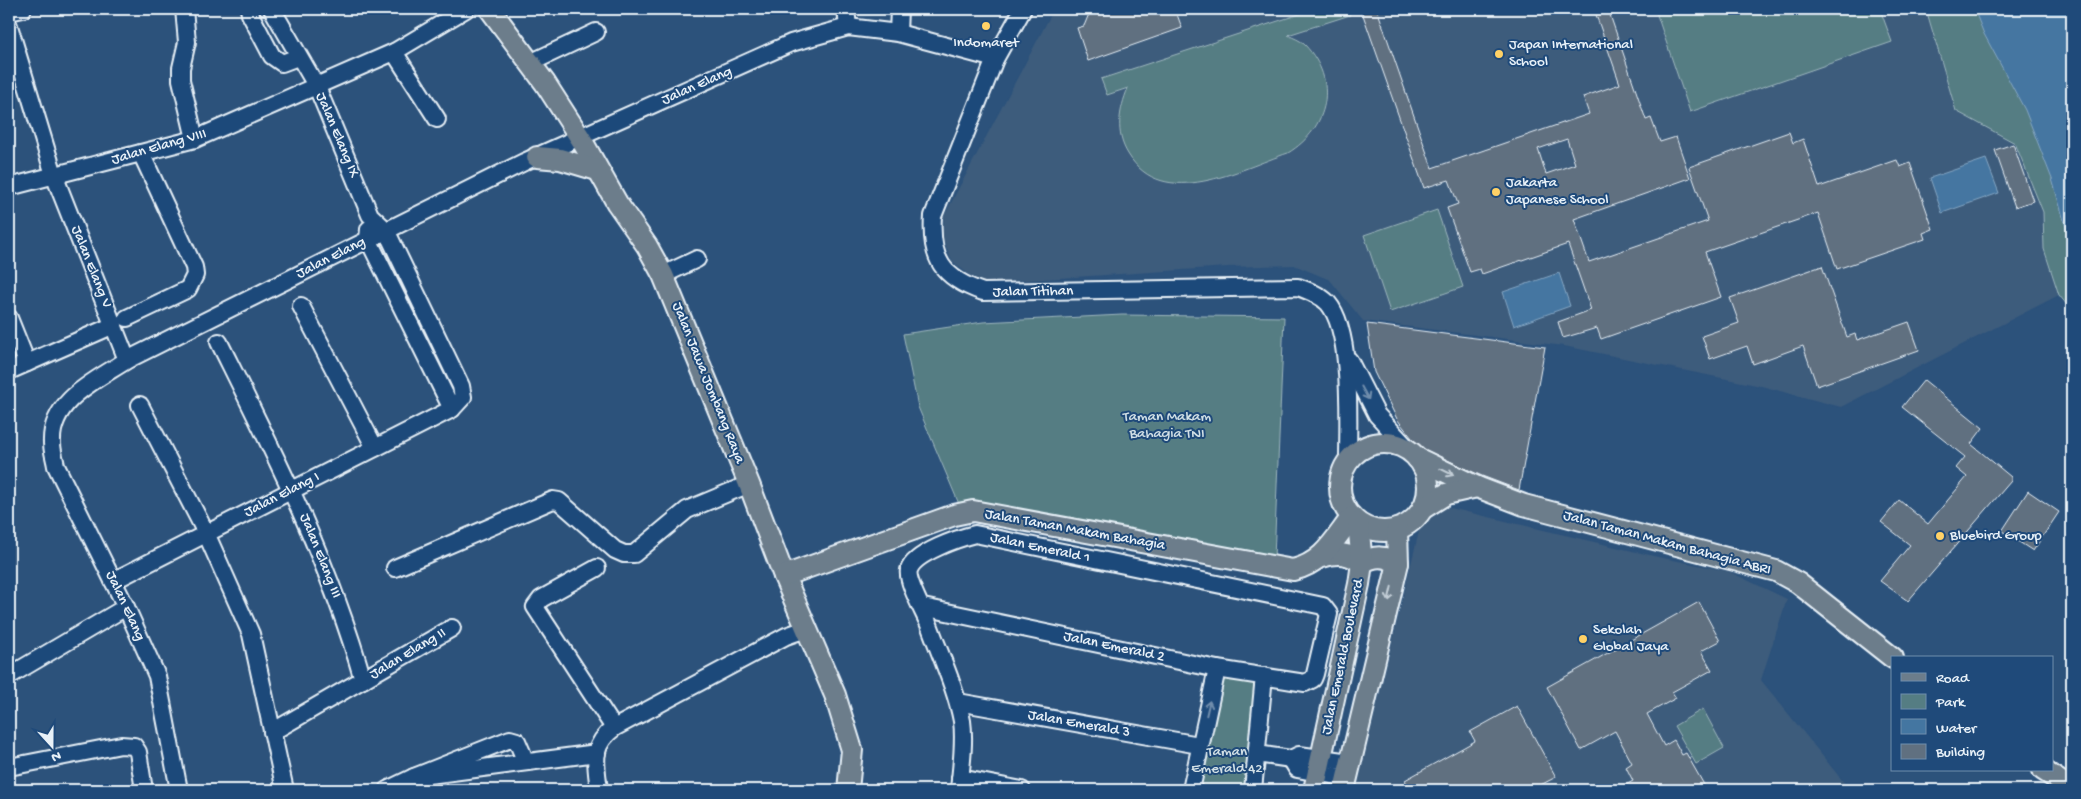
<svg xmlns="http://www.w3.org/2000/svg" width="2081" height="799" viewBox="0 0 2081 799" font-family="'Gochi Hand',sans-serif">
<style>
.built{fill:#3c5b7c}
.green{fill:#557d83;stroke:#9eb7be}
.water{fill:#4476a1;stroke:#86a7c4}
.building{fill:#607080;stroke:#e8f1f8;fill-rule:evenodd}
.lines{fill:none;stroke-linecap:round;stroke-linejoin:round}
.minor-casing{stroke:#e8f1f8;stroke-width:20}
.major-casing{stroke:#e8f1f8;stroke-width:24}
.minor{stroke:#1f4a7a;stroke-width:16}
.major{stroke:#6c7d8b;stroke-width:20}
.oneway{stroke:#6f8dac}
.oneway2{stroke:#c3ced7}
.poi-dot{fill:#ffd166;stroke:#1f4a7a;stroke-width:2}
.labels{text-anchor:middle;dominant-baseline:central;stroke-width:4;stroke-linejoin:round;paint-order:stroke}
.poi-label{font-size:15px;fill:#e8f1f8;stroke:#1f4a7a;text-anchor:start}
.street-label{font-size:15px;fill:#e8f1f8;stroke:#1f4a7a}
.park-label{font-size:15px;fill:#d2e0e6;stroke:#1f4a7a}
</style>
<rect width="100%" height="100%" fill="#2c527b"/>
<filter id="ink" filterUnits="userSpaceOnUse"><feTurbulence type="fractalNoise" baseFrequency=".02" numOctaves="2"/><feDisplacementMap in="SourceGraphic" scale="10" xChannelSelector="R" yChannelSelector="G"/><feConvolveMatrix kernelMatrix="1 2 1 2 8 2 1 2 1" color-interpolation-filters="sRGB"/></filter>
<g filter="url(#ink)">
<!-- built -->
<g class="built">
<polygon points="1054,9 1926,9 1956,111 2015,143 2043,212 2044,249 2059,295 1841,407 1761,386 1564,346 1363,321 1330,280 1294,265 1228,267 985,283 969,275 952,261 942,237 944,216"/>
<polygon points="1442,506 1658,557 1728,571 1787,599 1761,680 1846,785 1879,790 1356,790 1420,527"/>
</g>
<!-- green -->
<g class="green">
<path d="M1315,9H1348L1350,15L1288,35C1293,38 1301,40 1305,45C1339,81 1329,128 1288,153C1240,169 1163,212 1128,154C1115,133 1119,110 1128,88L1107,95L1101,79Z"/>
<polygon points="1655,9 1880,9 1892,42 1690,112"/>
<polygon points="1926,9 2072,9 2072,311 2059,295 2044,249 2043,212 2015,143 1956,111"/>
<polygon points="1437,210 1463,287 1390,312 1364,235"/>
<polygon points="1122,315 1284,317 1274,558 959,504 918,407 903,334 983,322"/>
<polygon points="1217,669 1264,676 1253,790 1191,790"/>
<polygon points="1703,709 1724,748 1696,764 1674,726"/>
</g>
<!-- water -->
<g class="water">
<polygon points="1974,9 2072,9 2072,248 2052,179 2025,110 1984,34"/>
<polygon points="1986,159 1999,193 1942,213 1930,178"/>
<polygon points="1559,273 1570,306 1514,326 1503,292"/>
</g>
<!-- building -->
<g class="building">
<polygon points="1091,9 1175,9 1182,28 1088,61 1077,28 1084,26"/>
<path d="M1371,9H1377L1432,168L1589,114L1583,97L1620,84L1594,9H1608L1646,120L1651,118L1660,142L1676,137L1690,178L1574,219L1589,262L1708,221L1689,167L1789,132L1793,143L1803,139L1819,187L1897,160L1900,167L1910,163L1933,229L1923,233L1925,239L1837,269L1818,213L1705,252L1721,297L1601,339L1597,328L1563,338L1558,322L1591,310L1568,244L1482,274L1480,269L1470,272L1447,208L1458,204L1449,180L1424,188L1362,12ZM1567,139L1575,164L1546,174L1538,149Z"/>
<polygon points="2013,144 2033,201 2015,207 1995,150"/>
<polygon points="1822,266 1847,337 1855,334 1857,340 1909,322 1919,350 1817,386 1803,346 1753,364 1747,346 1710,359 1702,336 1739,323 1730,298"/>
<polygon points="1367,324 1545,347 1519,490 1482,476 1419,447 1397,419 1374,372"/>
<polygon points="1924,380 1983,428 1971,444 2011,477 2011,481 1908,601 1880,581 1910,545 1881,522 1899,500 1928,524 1967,477 1956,468 1965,457 1902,407"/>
<polygon points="2028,491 2059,512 2033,551 2002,531"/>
<polygon points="1699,602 1720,641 1701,651 1712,670 1672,692 1676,698 1647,714 1664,746 1674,740 1682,755 1686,753 1707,790 1617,790 1633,781 1626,767 1632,763 1615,731 1581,750 1547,687"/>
<polygon points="1517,706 1556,777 1531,790 1410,790 1405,780 1475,741 1470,732"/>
</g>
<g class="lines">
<!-- minor casing -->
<g class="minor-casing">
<g id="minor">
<polyline points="184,9 187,42 181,68 181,80 195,139"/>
<polyline points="249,9 250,14 272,56 282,63 298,57"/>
<polyline points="846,9 848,27"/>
<path d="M1023,9L995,59L933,216C930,259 942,278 983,292L1298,287C1309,291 1320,295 1328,303C1353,332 1348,423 1348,461"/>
<polyline points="9,12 23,9"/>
<polyline points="9,26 54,175 127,360"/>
<polyline points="898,33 899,9"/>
<polyline points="394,52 437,119"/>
<polyline points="530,63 596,32"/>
<polyline points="9,187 195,139 394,52 466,9"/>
<polyline points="369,229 368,239 452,409"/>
<polyline points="663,275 697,259"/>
<polyline points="301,306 375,448"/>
<polyline points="9,318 27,363"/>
<polyline points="127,318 188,289 195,275 194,267 141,153"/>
<path d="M219,342C274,453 329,560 363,680"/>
<polyline points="1349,360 1377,415 1410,451"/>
<polyline points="9,371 114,325"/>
<polyline points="140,405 206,533 251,634 285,790"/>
<polyline points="395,568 553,500 559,501 615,550 624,554 634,554 687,510 749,484"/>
<polyline points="597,568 541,599 535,607 614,728"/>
<polyline points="113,581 452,409 463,397 461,386 386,230 370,215 317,87 272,9"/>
<path d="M923,607L1217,669L1305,683L1313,679L1315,674L1329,614L1323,606L975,534C959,538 914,553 909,570C906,581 925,614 930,627C941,657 956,689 962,721C965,742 961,769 959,790"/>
<polyline points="9,676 126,607"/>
<polyline points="958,702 1199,745"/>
<polyline points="272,732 452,628"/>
<polyline points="1257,754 1291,759 1299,755 1350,762"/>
<polyline points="1291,759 1297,769 1347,778"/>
<polyline points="9,767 121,745 134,746 138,752 144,790"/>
<polyline points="414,777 597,753"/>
<polyline points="960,778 1022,790"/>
<path d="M179,790L157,676L126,607L56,466C55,459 52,451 52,443C50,400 97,380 127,360L524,162L791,43L848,27L898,33L995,59"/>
<polyline points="387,790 414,777 510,739 517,741 526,762"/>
<path d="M599,790C596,763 590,746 614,728L786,636L806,629"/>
<polyline points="1191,790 1217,669"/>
<polyline points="1253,790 1264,676"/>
</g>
</g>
<!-- major casing -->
<g class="major-casing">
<g id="major">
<polyline points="490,9 545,83 581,139 617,203 647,246 663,275 749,484 784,576 835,695 852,750 848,790"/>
<polyline points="537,157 560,159 597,170"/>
<circle cx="1384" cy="487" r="44"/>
<polyline points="1417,458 1477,487 1524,505 1776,571 1798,583 1893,658"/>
<polyline points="1422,509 1446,494 1477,487"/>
<path d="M1322,557C1338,552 1349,553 1362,563C1375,555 1385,556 1398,563"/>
<path d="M784,576L954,515L973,511L1293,570C1323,563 1334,540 1352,517"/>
<polyline points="2043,770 2072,789"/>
<polyline points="1314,790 1359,584 1362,563 1358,523"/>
<polyline points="1344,790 1398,563 1397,529"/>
</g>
</g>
<!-- minor -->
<use href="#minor" class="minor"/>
<!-- major -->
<use href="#major" class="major"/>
</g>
<!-- one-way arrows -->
<defs><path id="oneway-shaft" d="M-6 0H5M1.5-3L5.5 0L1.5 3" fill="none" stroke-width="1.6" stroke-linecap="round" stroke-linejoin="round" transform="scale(1.25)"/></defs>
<g class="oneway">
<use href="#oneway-shaft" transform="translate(1365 393) rotate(61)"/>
<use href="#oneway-shaft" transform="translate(1208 708) rotate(-77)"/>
</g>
<g class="oneway2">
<use href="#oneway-shaft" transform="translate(1447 472) rotate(26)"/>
<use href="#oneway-shaft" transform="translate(1390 594) rotate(103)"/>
</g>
</g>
<!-- markers -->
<g class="poi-dot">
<circle cx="986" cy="26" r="5"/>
<circle cx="1499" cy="54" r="5"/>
<circle cx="1496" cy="192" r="5"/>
<circle cx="1940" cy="536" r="5"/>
<circle cx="1583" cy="639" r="5"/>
</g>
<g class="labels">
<!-- poi labels -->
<g class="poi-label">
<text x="986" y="43" text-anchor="middle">Indomaret</text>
<text x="1509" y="45">Japan International<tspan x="1509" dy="17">School</tspan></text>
<text x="1506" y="183">Jakarta<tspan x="1506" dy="17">Japanese School</tspan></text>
<text x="1950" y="536">Bluebird Group</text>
<text x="1593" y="630">Sekolah<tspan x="1593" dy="17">Global Jaya</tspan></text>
</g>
<!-- street labels -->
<g class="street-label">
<text transform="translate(697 86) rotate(-24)">Jalan Elang</text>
<text transform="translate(337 135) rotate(67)">Jalan Elang IX</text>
<text transform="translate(159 147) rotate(-16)">Jalan Elang VIII</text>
<text transform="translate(331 258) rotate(-27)">Jalan Elang</text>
<text transform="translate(91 267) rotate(68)">Jalan Elang V</text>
<text transform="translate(1033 292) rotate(-1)">Jalan Titihan</text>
<text transform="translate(708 383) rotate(68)">Jalan Jawa Jombang Raya</text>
<text transform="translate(282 495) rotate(-27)">Jalan Elang I</text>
<text transform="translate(1075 530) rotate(10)">Jalan Taman Makam Bahagia</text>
<text transform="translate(1667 543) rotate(15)">Jalan Taman Makam Bahagia ABRI</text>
<text transform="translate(1040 548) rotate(12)">Jalan Emerald 1</text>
<text transform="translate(320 556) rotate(68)">Jalan Elang III</text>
<text transform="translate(125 606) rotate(65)">Jalan Elang</text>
<text transform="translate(1114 647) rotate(12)">Jalan Emerald 2</text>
<text transform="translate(408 654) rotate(-31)">Jalan Elang II</text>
<text transform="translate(1343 657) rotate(-78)">Jalan Emerald Boulevard</text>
<text transform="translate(1079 724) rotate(10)">Jalan Emerald 3</text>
</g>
<!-- park labels -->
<g class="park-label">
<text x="1167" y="417">Taman Makam<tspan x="1167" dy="17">Bahagia TNI</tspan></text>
<text x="1227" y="752">Taman<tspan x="1227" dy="17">Emerald 42</tspan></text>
</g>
</g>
<!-- margin -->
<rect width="2081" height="799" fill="none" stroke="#1f4a7a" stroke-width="30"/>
<rect x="15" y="15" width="2051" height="769" fill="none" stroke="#e8f1f8" stroke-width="2" filter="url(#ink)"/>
<!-- legend -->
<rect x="1891" y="656" width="162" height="115" fill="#1f4a7a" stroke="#6f8dac"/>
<rect x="1901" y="673" width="25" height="8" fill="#6c7d8b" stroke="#6f8dac"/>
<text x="1936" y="682" font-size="15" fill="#e8f1f8">Road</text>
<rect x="1901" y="694" width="25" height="15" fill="#557d83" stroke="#6f8dac"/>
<text x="1936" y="706" font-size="15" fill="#e8f1f8">Park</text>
<rect x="1901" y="719" width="25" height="15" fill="#4476a1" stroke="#6f8dac"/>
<text x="1936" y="732" font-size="15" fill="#e8f1f8">Water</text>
<rect x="1901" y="744" width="25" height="15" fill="#607080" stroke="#6f8dac"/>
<text x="1936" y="756" font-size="15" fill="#e8f1f8">Building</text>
<!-- north arrow -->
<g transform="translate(52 746) rotate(159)" stroke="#1f4a7a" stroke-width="4" paint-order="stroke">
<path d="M0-4L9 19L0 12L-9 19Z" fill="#e8f1f8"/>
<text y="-8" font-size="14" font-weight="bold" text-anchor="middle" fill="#e8f1f8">N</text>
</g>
</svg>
